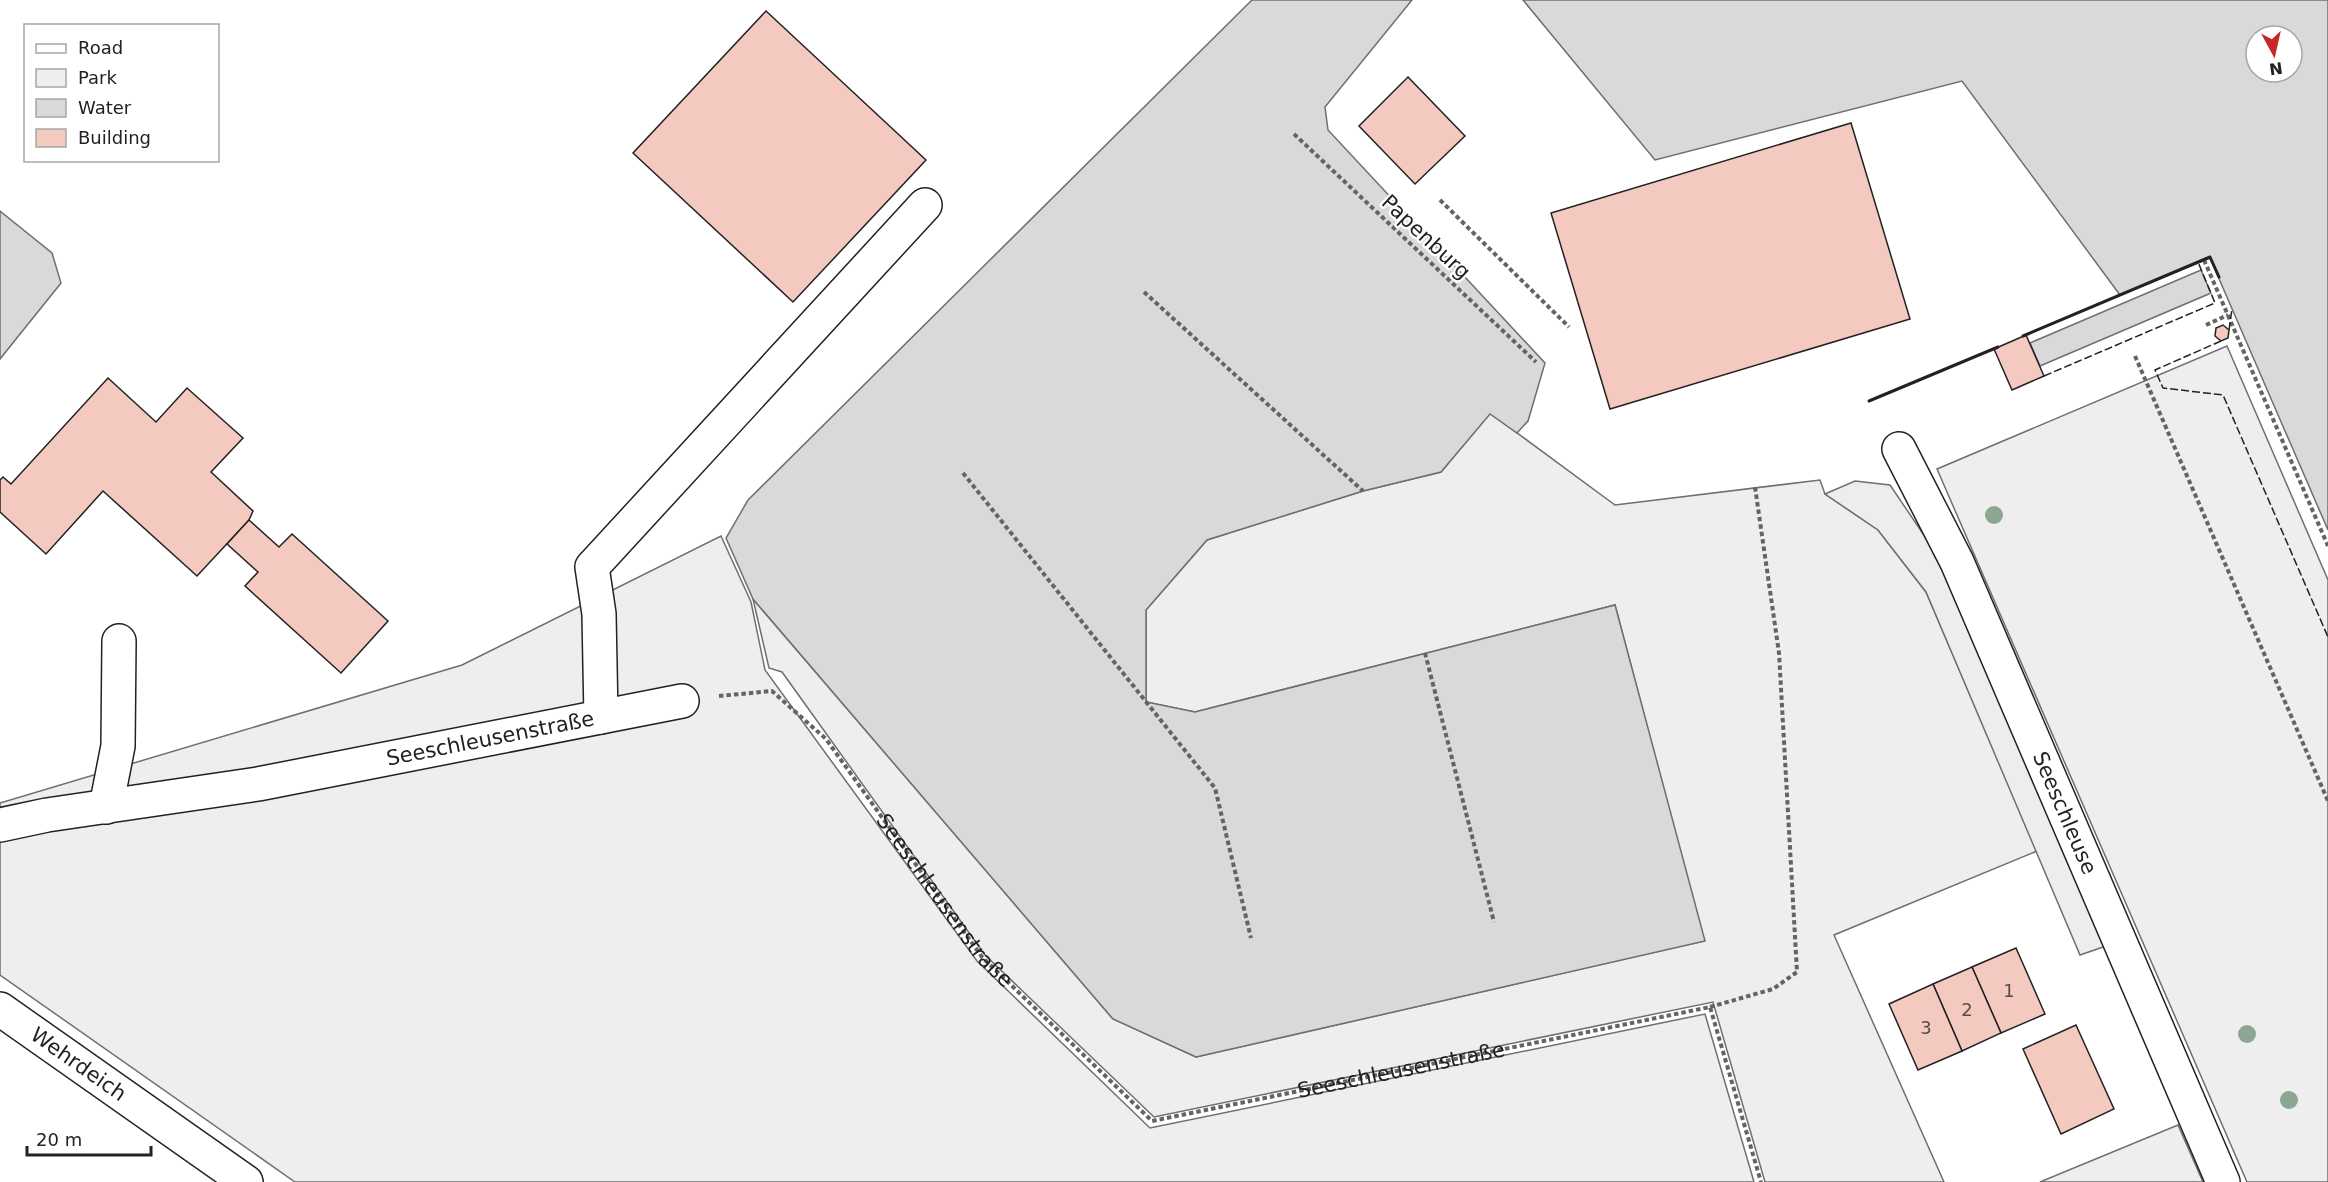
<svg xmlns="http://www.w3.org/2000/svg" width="2328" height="1182" viewBox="0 0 2328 1182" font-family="'DejaVu Sans',sans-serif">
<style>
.green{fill:#eee;stroke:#6f6f6f;stroke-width:1.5}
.parking{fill:#ededed;stroke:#6f6f6f;stroke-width:1.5}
.water{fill:#d9d9d9;stroke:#6f6f6f;stroke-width:1.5;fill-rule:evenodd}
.building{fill:#f3c9c0;stroke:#222;stroke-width:1.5}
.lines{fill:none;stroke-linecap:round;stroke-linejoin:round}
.minor-casing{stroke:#222;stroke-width:36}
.path{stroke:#646464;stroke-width:4;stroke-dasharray:4.5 3;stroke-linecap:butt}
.minor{stroke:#fff;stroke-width:33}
.fence{stroke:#222;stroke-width:1.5;stroke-dasharray:8 3;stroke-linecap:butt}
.wall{stroke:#222;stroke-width:3}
.tree{fill:#8da692}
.labels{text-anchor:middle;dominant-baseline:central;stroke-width:4.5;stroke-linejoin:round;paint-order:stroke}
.number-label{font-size:18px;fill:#564c4a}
.street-label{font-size:21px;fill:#222;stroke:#fff}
</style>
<rect width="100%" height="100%" fill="#fff"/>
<!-- green -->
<g class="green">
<polygon points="2227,346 2328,580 2328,1182 2247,1182 1937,469"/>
<polygon points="1490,413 1615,505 1820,480 1825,494 1878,530 1926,592 2037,851 1834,935 1944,1182 1765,1182 1713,1002 1154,1117 985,955 782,672 769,668 753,599 1113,1019 1196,1057 1704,941 1615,605 1195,712 1146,702 1146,610 1207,540 1363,491 1441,472"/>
<polygon points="721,536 751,602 765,670 977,961 1150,1128 1705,1014 1754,1182 295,1182 0,975 0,803 462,665"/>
<polygon points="2178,1125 2203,1182 2040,1182"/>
</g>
<!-- parking -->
<polygon class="parking" points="1855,481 1890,485 1932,547 2106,946 2080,955 1926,592 1878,530 1825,494"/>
<!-- water -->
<g class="water">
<polygon points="1252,0 1412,0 1325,107 1328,130 1545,363 1528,421 1517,433 1490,414 1441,472 1363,491 1207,540 1146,610 1146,702 1195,712 1615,605 1705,941 1196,1057 1113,1019 753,599 726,538 748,500"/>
<path d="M1523,0H2328V530L2210,258L2120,295L1962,81L1655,160ZM2256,36H2292V72H2256Z"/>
<polygon points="0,211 52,253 61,283 0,359"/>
<polygon points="2201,270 2211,293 2040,366 2030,343"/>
</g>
<!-- building -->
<g class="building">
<polygon points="766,11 926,160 793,302 633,153"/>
<polygon points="1408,77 1465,136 1415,184 1359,126"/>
<polygon points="1851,123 1910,319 1610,409 1551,213"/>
<polygon points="2223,325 2229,330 2228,338 2221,341 2215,336 2216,328"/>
<polygon points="2026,335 2044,376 2012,390 1994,349"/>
<polygon points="108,378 156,422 187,388 243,438 211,472 253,511 249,520 197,576 103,491 46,554 0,512 0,480 3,477 11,484"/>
<polygon points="249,520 279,547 292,534 388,621 341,673 245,586 258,572 227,544"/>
<polygon points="2016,948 2045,1014 2001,1033 1972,967"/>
<polygon points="1972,967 2001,1033 1962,1051 1933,984"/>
<polygon points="1933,984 1962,1051 1918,1070 1889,1004"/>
<polygon points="2076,1025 2114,1109 2061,1134 2023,1049"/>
</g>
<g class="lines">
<!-- minor casing -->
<g class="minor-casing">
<g id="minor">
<path id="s2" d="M1899,449L1957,562L2223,1182"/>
<polyline points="601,717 599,614 592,567 925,205"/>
<polyline points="106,807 118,746 119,641"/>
<path id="s3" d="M0,825L47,815L258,784L682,701"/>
<path id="s4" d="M0,1009L246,1182"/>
</g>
</g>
<!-- path -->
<g class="path">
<polyline points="1294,134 1536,362"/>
<polyline points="1440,200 1569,327"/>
<polyline points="2204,260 2328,546"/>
<polyline points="1144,292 1363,491"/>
<polyline points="2206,325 2228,315"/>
<polyline points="2135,356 2328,801"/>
<polyline points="963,473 1215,788 1251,938"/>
<polyline points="1425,653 1494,922"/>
<path id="s1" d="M719,696L772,691L826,739L982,957L1152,1121L1710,1007L1761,1182"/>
<polyline points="1710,1007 1773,989 1797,972 1779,653 1755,487"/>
</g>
<!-- minor -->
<use href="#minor" class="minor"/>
<!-- fence -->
<g class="fence">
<polyline points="2229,330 2232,309"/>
<polyline points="2221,341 2155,370 2163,388 2223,395 2328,637"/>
<polyline points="2044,376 2215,303 2198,262"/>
</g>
<!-- wall -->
<g class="wall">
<polyline points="2023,336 2210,257 2219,277"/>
<polyline points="1869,401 1998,347"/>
</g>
</g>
<!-- trees -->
<g class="tree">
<circle cx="1994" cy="515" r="9"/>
<circle cx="2247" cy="1034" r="9"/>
<circle cx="2289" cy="1100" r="9"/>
</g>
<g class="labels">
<!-- number labels -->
<g class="number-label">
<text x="2009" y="990">1</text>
<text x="1967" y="1009">2</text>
<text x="1926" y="1027">3</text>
</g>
<!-- street labels -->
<g class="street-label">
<text transform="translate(1426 237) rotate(43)">Papenburg</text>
<text stroke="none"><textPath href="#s3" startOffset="498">Seeschleusenstraße</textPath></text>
<text stroke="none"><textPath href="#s2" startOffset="400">Seeschleuse</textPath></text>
<text stroke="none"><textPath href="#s1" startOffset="326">Seeschleusenstraße</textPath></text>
<text stroke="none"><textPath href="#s4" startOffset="96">Wehrdeich</textPath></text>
<text stroke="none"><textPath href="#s1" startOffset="884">Seeschleusenstraße</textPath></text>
</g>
</g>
<!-- legend -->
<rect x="24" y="24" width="195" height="138" fill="#ffffff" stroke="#a7a7a7" stroke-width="1.5"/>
<rect x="36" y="44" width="30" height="9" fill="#ffffff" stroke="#a7a7a7" stroke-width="1.5"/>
<text x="78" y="54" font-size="18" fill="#222222">Road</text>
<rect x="36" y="69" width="30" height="18" fill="#eeeeee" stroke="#a7a7a7" stroke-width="1.5"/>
<text x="78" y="84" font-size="18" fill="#222222">Park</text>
<rect x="36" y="99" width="30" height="18" fill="#d9d9d9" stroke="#a7a7a7" stroke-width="1.5"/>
<text x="78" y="114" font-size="18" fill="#222222">Water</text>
<rect x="36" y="129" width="30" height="18" fill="#f3c9c0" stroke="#a7a7a7" stroke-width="1.5"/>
<text x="78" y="144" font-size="18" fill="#222222">Building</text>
<!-- north arrow -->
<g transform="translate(2274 54) rotate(172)"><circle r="28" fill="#ffffff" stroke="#a7a7a7" stroke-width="1.5"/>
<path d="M0-4.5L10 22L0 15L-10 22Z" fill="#c62828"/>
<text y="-9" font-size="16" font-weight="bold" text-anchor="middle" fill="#222222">N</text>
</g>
<!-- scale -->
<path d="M27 1146v9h124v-9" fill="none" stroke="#222222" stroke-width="3"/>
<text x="36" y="1146" font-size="18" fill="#222222" stroke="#ffffff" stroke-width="4.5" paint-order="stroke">20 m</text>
</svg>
